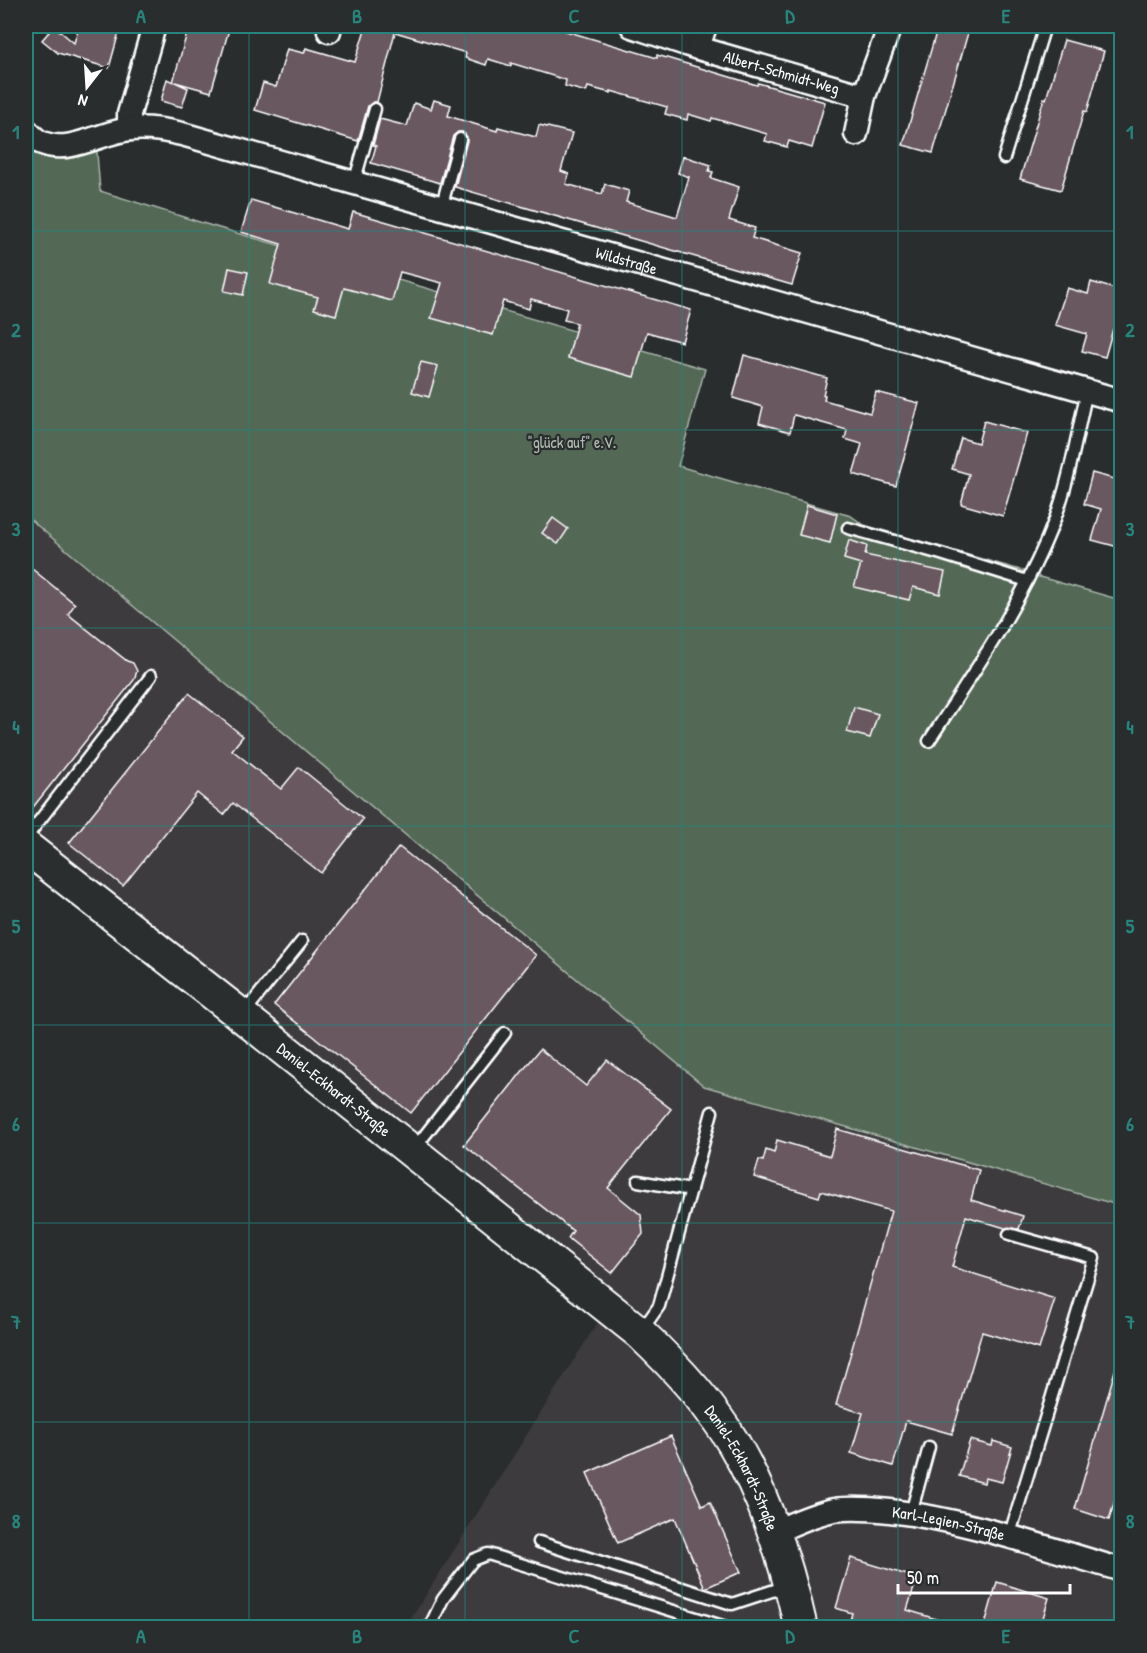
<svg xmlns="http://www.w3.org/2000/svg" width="1147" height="1653" viewBox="0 0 1147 1653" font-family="'Patrick Hand',sans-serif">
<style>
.built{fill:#3d3a3d}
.green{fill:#526956;stroke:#a8b4aa;stroke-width:1.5}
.building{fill:#6a5861;stroke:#fff;stroke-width:1.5}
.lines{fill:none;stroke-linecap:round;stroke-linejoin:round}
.lane-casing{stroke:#fff;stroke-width:15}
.street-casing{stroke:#fff;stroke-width:27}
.secondary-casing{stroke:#fff;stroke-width:36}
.lane{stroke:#2a2d2e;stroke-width:10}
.street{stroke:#2a2d2e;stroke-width:22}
.secondary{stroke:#2a2d2e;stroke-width:32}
.grid{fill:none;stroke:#27847c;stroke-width:1.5;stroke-opacity:0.55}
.labels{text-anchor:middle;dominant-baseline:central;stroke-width:4.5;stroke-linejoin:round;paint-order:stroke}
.street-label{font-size:16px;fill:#fff;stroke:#2a2d2e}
.park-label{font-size:16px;fill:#b1bcb3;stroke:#2a2d2e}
.neatline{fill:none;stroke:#27847c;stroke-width:2}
.grid-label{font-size:20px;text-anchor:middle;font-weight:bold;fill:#27847c}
</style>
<rect width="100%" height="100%" fill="#2a2d2e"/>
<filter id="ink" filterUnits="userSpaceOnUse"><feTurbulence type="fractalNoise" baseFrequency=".0167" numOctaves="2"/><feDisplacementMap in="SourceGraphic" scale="12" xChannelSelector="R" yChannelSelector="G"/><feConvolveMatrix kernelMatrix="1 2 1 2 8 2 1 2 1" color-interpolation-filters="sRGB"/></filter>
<g filter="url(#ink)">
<!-- built -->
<g class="built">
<polygon points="26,516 704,1086 1121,1207 1121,1627 810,1627 789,1531 745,1427 678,1343 310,1047 26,829"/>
<polygon points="601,1317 659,1365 748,1485 790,1628 405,1628"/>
</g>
<!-- green -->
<polygon class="green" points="26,134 96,141 100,191 209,225 705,369 678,466 851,516 864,525 1024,571 1017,595 974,678 1004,637 1036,576 1121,600 1121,1206 704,1086 26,516"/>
<!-- building -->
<g class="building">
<polygon points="54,26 74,43 79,26 99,26 119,32 109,68 58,53 42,40"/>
<polygon points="189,26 230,26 211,92 175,82 188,88 182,107 161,101 167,79 173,82"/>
<polygon points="366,26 549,26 657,58 657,55 757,85 758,83 825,102 812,148 789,141 787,147 765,141 767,134 712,118 711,121 688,114 687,120 665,114 667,107 611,91 611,93 588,87 586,92 565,86 566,80 511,63 511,66 488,59 486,65 465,58 466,53 395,32 377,102 373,102 368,106 358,141 255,110 263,83 276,87 287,49 304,53 306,48 355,62"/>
<polygon points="938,26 970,26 933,153 903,145"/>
<polygon points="1064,40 1104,51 1087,112 1084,111 1061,190 1020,179 1044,98 1046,99"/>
<polygon points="434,100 451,105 448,116 497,131 498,127 536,137 539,125 572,133 561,171 569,174 566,184 602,194 605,184 629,191 626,202 677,217 689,177 678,173 683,156 711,165 709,171 713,172 711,178 739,187 729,220 755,228 752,238 802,253 792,285 455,187 467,141 467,137 463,132 458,132 453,136 440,183 371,163 376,146 373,145 380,119 407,126 414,103 431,109"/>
<polygon points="251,200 348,229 353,212 691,310 682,342 647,332 634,377 568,358 577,323 564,320 567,309 531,299 529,309 503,301 493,335 431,318 442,283 400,272 392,301 344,288 336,315 314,309 318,297 270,284 281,244 241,232"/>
<polygon points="229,268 248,272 243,295 224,291"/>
<polygon points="1091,282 1122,291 1122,332 1113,329 1105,357 1082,351 1087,334 1055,325 1067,288 1088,294"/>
<polygon points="744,355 827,378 823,395 825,395 824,400 870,413 876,392 919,403 896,486 853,474 862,444 845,439 847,430 794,415 790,432 759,423 763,407 733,398"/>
<polygon points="421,362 438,366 429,397 412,392"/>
<polygon points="984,421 1027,433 1003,516 961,504 969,474 952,469 961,438 978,443"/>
<polygon points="1092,473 1122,481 1122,548 1092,540 1101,509 1084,504"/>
<polygon points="807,505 837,514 830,543 799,535"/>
<polygon points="553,518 568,529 558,544 542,533"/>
<polygon points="849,540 867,546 865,555 945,572 940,594 913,587 909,600 854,587 861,564 844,559"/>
<polygon points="26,564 75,604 68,614 127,661 133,663 137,671 134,680 26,816"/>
<polygon points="189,693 243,736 232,750 281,789 299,767 363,819 321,873 233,803 224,815 197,793 123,886 69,843"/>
<polygon points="854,707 878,714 870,738 847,732"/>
<polygon points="399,847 536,955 411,1113 274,1005"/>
<polygon points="540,1049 586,1086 607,1060 671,1109 608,1188 641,1215 643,1234 612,1273 568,1238 573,1231 464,1145"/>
<polygon points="837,1129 979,1170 971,1200 1023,1216 1019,1229 1005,1228 966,1216 952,1267 1055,1299 1039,1349 982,1332 952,1434 906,1421 893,1466 851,1453 863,1413 836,1405 891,1211 821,1191 819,1197 754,1177 759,1160 763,1161 766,1150 774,1153 777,1140 830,1156"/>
<polygon points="1116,1367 1122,1368 1122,1477 1109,1520 1075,1509"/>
<polygon points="671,1436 702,1506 710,1502 741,1572 705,1588 675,1518 618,1543 587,1473"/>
<polygon points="970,1440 992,1446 993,1441 1012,1447 1002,1482 985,1478 984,1483 959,1476"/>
<polygon points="851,1558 917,1578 907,1610 949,1623 949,1628 848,1628 852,1613 836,1608"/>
<polygon points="997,1582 1049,1598 1040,1628 984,1628"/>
</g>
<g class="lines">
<!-- lane casing -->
<g class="lane-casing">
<g id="lane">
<polyline points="1004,158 1045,26"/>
<polyline points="354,183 375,109"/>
<polyline points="441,208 460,139"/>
<polyline points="848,528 941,554 1027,581"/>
<path d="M929,741C976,669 1024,600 1055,519C1070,478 1077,433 1087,391"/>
<polyline points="26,838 151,676"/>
<polyline points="244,1013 302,941"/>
<polyline points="414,1149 505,1033"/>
<polyline points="638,1181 691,1190"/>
<polyline points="642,1330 659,1306 712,1112"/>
<polyline points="911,1513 929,1447"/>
<polyline points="1009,1537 1094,1258 1009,1234"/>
<polyline points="539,1542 732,1604 787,1586"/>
<polyline points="429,1628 443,1599 473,1560 488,1554 729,1628"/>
</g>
</g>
<!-- street casing -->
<g class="street-casing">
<g id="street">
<polyline points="632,26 698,48"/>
<path id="s1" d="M705,26L698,48L864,96"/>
<polyline points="329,31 330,26"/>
<polyline points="129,129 129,114 154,26"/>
<path id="s2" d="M26,130C30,134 35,139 40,142C69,156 102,131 131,129C149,127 165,130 182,134L1122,401"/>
<polyline points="856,134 864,96 890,26"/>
<path id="s3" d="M774,1532C793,1524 813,1514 834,1510C852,1507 872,1509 890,1511C969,1520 1045,1548 1122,1570"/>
</g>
</g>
<!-- secondary casing -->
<g class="secondary-casing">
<g id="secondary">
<path id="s4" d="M26,847L242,1016L640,1333C675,1366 709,1402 734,1444C767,1500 787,1565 801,1628"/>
</g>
</g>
<!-- lane -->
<use href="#lane" class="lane"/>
<!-- street -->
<use href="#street" class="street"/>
<!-- secondary -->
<use href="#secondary" class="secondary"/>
</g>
</g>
<!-- grid -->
<path class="grid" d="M249,26V1628M465,26V1628M682,26V1628M898,26V1628M26,231H1122M26,430H1122M26,628H1122M26,826H1122M26,1025H1122M26,1223H1122M26,1422H1122"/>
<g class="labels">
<!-- street labels -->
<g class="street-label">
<text stroke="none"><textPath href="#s1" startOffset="110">Albert-Schmidt-Weg</textPath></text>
<text stroke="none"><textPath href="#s2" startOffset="626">Wildstraße</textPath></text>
<text stroke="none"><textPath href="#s4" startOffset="392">Daniel-Eckhardt-Straße</textPath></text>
<text stroke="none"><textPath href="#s4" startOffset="954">Daniel-Eckhardt-Straße</textPath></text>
<text stroke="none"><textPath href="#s3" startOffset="180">Karl-Legien-Straße</textPath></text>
</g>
<!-- park labels -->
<g class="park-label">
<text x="572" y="442">"glück auf" e.V.</text>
</g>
</g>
<!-- margin -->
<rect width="1147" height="1653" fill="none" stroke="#2a2d2e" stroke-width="66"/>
<!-- north arrow -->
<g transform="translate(87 87) rotate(197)" stroke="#2a2d2e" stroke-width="4.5" paint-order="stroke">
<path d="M0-4.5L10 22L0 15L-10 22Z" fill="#ffffff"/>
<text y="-9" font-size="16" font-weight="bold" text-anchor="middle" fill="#ffffff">N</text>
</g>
<!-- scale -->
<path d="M898 1584v9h172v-9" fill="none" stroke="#ffffff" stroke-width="3"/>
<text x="907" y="1584" font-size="18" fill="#ffffff" stroke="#2a2d2e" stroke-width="4.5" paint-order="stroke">50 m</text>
<rect x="33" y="33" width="1081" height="1587" class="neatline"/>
<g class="grid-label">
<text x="141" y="23">A</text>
<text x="357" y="23">B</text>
<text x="574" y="23">C</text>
<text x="790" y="23">D</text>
<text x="1006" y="23">E</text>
<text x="16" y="139">1</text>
<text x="1130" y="139">1</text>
<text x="16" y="337">2</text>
<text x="1130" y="337">2</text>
<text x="16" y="536">3</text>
<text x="1130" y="536">3</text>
<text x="16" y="734">4</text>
<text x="1130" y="734">4</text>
<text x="16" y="933">5</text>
<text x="1130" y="933">5</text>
<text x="16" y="1131">6</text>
<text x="1130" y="1131">6</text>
<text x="16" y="1329">7</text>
<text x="1130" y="1329">7</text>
<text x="16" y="1528">8</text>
<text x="1130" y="1528">8</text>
<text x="141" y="1643">A</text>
<text x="357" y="1643">B</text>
<text x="574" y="1643">C</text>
<text x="790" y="1643">D</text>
<text x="1006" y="1643">E</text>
</g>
</svg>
